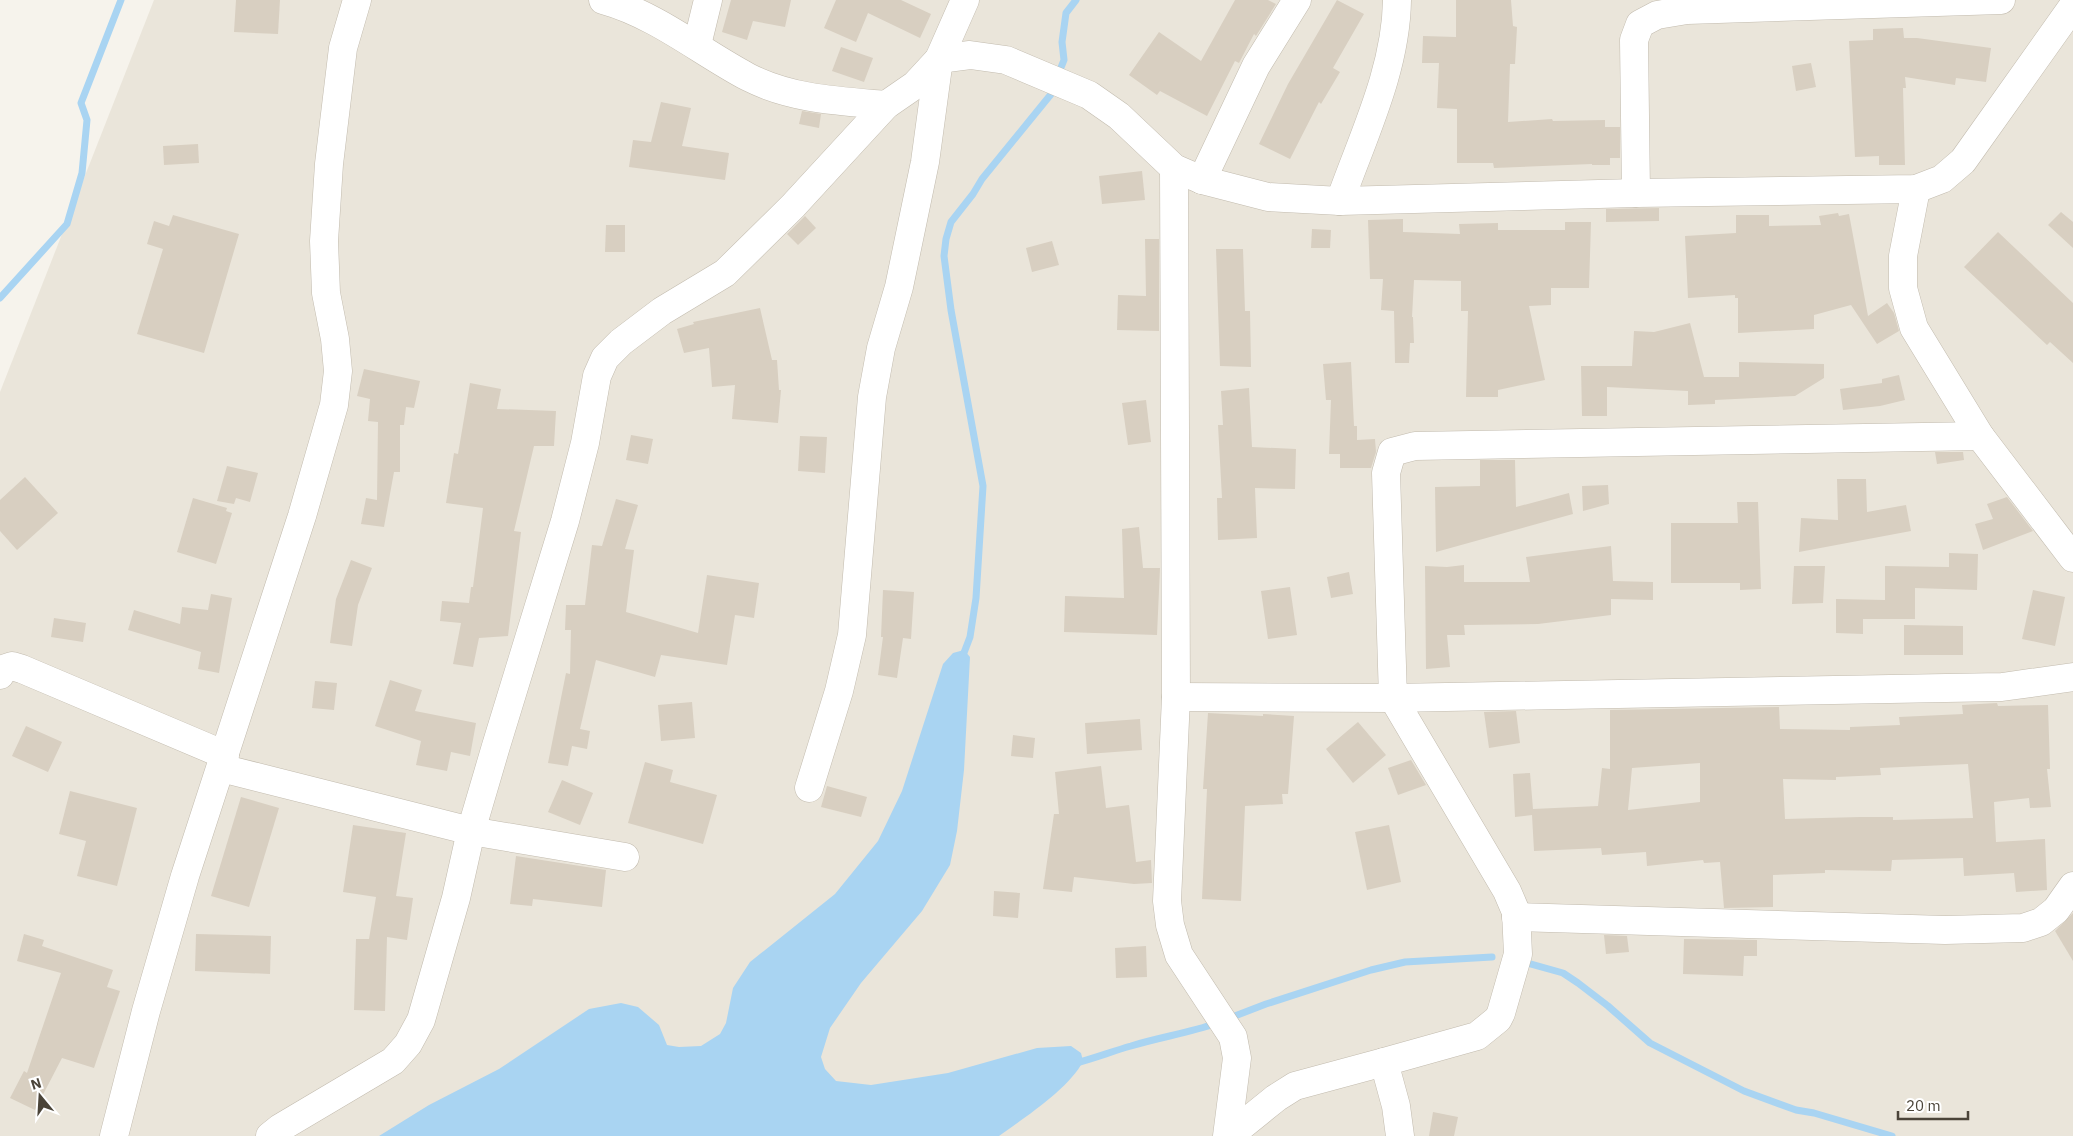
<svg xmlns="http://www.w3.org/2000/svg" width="2073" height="1136" viewBox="0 0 2073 1136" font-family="'IBM Plex Sans',sans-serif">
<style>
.residential{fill:#eae5da}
.water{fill:#a9d4f2}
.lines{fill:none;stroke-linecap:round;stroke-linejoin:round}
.stream{stroke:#a9d4f2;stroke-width:7}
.building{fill:#d8cfc1;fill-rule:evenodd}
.minor-casing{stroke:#c2bbae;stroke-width:29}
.minor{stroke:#fff;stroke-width:28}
</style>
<rect width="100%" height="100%" fill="#f6f3ec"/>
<!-- residential -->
<polygon class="residential" points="154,0 2073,0 2073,1136 0,1136 0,392"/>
<!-- water -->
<path class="water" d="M964,650L970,657L964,770L957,831L950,865L922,911L861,983L830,1028L821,1057L825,1069L836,1081L871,1085L948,1073L1037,1048L1071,1046L1081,1053L1083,1061C1071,1087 1023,1119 999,1136H379L429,1105L499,1069L589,1009L621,1003L638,1007L659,1025L667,1045L679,1047L701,1046L720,1034L726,1023L733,988L750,962L835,894L878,841L902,791L943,664L953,653Z"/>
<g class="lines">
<!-- stream -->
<g class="stream">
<polyline points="1058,75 1064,60 1062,42 1066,13 1076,0"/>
<polyline points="0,298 67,224 82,173 87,120 81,103 121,0"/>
<polyline points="962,658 970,637 976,598 983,486 951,310 944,256 946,239 951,222 973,194 982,179 1052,93 1054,85"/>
<polyline points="1524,962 1563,973 1578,983 1608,1006 1650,1043 1744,1091 1796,1110 1814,1113 1892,1136"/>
<polyline points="1227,1019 1266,1004 1371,970 1405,962 1492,957"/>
<path d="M1076,1063C1095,1058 1113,1051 1131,1046C1160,1037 1189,1033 1217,1023"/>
</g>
</g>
<!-- building -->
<g class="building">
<polygon points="236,0 280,0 278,34 234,32"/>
<polygon points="731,0 791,0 785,27 753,21 747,40 722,32"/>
<polygon points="836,0 901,0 931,14 920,38 868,13 856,42 824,28"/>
<polygon points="1235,0 1268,0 1276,4 1256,36 1254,34 1239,63 1235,61 1207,116 1160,91 1157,95 1129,75 1159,32 1201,61"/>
<polygon points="1337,0 1364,14 1333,68 1340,72 1321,104 1319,102 1290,159 1259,144 1288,84"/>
<polygon points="1456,0 1511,0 1513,26 1517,27 1515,64 1510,64 1508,122 1552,119 1553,121 1605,120 1605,127 1620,127 1620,158 1610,158 1610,165 1592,165 1592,164 1494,168 1493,163 1457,163 1457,109 1437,108 1439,63 1422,63 1423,36 1456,37"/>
<polygon points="1903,28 1904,38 1917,38 1991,48 1986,82 1956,78 1955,85 1905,77 1906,88 1903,88 1905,165 1879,165 1879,156 1855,157 1849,41 1873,40 1873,29"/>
<polygon points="841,47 873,58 864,82 832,71"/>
<polygon points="1811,63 1816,87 1796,91 1792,66"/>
<polygon points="661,102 691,108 682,146 729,153 725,180 629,167 633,140 651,142"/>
<polygon points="802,111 821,114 819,128 799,124"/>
<polygon points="198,144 199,163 164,165 163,146"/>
<polygon points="1142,171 1145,200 1102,204 1099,176"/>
<polygon points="1659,208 1659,221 1606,222 1606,209"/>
<polygon points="2061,212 2073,222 2073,248 2048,225"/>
<polygon points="1838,213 1839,216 1849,214 1868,316 1887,303 1894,313 1899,331 1877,344 1851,305 1814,315 1814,329 1738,333 1738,298 1735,298 1735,295 1688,298 1685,236 1736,233 1736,215 1769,215 1769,226 1821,225 1819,216"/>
<polygon points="173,215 239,234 204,353 137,334 163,249 147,244 154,221 169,226"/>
<polygon points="805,216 816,228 798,245 787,234"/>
<polygon points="1403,219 1403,232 1460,234 1459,224 1498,223 1498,230 1565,230 1565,222 1591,222 1589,288 1551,288 1551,305 1529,306 1545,380 1498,390 1498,397 1466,397 1468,311 1461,311 1461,281 1414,280 1412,317 1413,317 1414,343 1410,343 1409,363 1395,363 1394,311 1381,310 1383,279 1370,279 1368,220"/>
<polygon points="606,225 625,225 625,252 605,252"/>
<polygon points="1312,229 1331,230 1330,248 1311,248"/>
<polygon points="1998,232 2073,303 2073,363 2050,342 2047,345 1964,267"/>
<polygon points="1145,239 1159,239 1159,331 1117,330 1118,295 1146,296"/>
<polygon points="1052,241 1059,265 1032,272 1026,248"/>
<polygon points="1216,249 1243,249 1245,311 1250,311 1251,367 1220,366"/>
<polygon points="760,308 772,360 777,360 779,390 781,390 778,423 732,419 735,385 712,387 709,348 684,353 677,329 694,324 693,322"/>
<polygon points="1690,323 1704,377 1739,377 1739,362 1824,364 1824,378 1795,396 1715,400 1715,404 1688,405 1688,391 1607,387 1607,416 1582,416 1581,366 1632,366 1634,331 1654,332"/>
<polygon points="1351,362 1354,426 1357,426 1357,440 1375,439 1376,452 1371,468 1340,468 1340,454 1329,454 1331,400 1326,400 1323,364"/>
<polygon points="364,369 420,381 414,408 406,407 404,425 400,425 400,472 394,472 384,527 361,524 366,498 377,500 378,422 368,421 370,399 357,396"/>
<polygon points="1899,375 1905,400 1880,406 1843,410 1840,389 1882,383 1882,379"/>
<polygon points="470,383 501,389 497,409 556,411 554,446 534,446 514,531 521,532 508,636 479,638 473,667 453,664 461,623 440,621 442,601 469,603 471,587 473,587 483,508 446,503 454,453 458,454"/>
<polygon points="1249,388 1252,447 1296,449 1295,489 1255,488 1257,538 1218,540 1217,498 1222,498 1218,425 1223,425 1221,391"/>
<polygon points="1146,400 1151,442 1128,445 1122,403"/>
<polygon points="631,435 653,439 648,464 626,460"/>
<polygon points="800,436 827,437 825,473 798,471"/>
<polygon points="1935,452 1963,452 1964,460 1937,464"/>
<polygon points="1480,460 1515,460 1516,507 1569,493 1573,514 1436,552 1435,487 1480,486"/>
<polygon points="227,466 258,473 250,502 236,498 234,504 217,501"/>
<polygon points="25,477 58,513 17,550 0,531 0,500"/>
<polygon points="1837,479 1866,479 1867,512 1906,505 1911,531 1799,552 1801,518 1838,520"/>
<polygon points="1608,485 1609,504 1583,511 1582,486"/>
<polygon points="2007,497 2033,531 1983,550 1975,524 1993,519 1987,504"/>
<polygon points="193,498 227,508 226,511 232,513 216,564 177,552"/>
<polygon points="616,499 638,505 625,549 634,550 626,612 698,633 707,575 759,583 754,618 735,615 727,665 661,655 655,677 596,660 580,729 590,731 587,749 572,746 568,766 548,763 566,673 570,674 571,630 565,630 566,605 585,605 592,545 602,546"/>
<polygon points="1737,502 1758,502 1761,589 1740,590 1740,583 1671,583 1671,523 1738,523"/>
<polygon points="1139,527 1143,568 1160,568 1157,635 1064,632 1065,596 1124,598 1122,529"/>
<polygon points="1611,546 1613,581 1653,582 1653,600 1611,599 1611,615 1538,624 1464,625 1465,635 1447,635 1450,667 1426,669 1425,566 1447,567 1464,565 1464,582 1530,582 1526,557"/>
<polygon points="1949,553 1978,554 1977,590 1915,588 1915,619 1863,619 1863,634 1836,633 1836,599 1885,600 1885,566 1949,567"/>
<polygon points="351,560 372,568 358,605 352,646 330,643 336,599"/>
<polygon points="1794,566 1825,566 1823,603 1792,604"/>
<polygon points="1349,572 1353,594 1331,598 1327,577"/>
<polygon points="1290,587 1297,635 1268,639 1261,591"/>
<polygon points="883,590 914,592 911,639 903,638 897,678 878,675 883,637 881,637"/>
<polygon points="2033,590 2065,597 2055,646 2022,639"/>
<polygon points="211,594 232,598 219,673 198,669 201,652 128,630 134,610 180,624 182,607 208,610"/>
<polygon points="54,618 86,623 83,642 51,637"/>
<polygon points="1904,625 1963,626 1963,655 1904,655"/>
<polygon points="390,680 422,690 415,711 476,723 470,756 451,752 447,771 416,765 421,741 375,726"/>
<polygon points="315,681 337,683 334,710 312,708"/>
<polygon points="692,702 695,738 661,741 658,705"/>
<path d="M1997,703L1998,706L2048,705L2050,769H2047L2051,807L2030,808L2029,798L1994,802L1996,842L2045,839L2047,890L2016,892L2014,873L1964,876L1963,858L1892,860L1891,871L1825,870V873L1773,875V907L1724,908L1720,862L1704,863L1703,860L1647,866L1646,852L1602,855L1601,848L1534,851L1532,815L1515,817L1513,774L1530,773L1533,809L1598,806L1602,768L1610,769V710L1779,707L1780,729L1850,730V727L1900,725L1899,717L1963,714L1962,705ZM1700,763V802L1628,810L1632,768ZM1968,764L1973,818L1893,820V817H1860L1785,819L1783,779L1836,780V777L1881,775L1880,768Z"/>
<polygon points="1516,711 1520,743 1489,748 1484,712"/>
<polygon points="1208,713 1263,716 1263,714 1294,716 1288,794 1282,794 1283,804 1245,806 1241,901 1202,899 1207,789 1203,789"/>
<polygon points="1140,719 1142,750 1087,754 1085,723"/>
<polygon points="1358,722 1386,755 1353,783 1326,749"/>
<polygon points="26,726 62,742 48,772 12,756"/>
<polygon points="1013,735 1035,738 1033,758 1011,756"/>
<polygon points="1411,760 1426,785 1398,795 1388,768"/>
<polygon points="645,762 673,770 670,782 717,795 703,844 628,823"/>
<polygon points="1101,766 1106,808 1129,805 1136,862 1151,860 1152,883 1134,884 1074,877 1072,892 1043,889 1054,814 1059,814 1055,772"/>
<polygon points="562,780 593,793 580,825 548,812"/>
<polygon points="827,786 867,797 861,817 821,807"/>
<polygon points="70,791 137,808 117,886 77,876 86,841 59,834"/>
<polygon points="241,797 279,808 249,907 211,896"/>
<polygon points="353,825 406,833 396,896 413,898 407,940 387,937 385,1011 354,1010 356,939 369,939 376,897 343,892"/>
<polygon points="1389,825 1401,882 1367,890 1355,832"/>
<polygon points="516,856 606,870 602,907 533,899 532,906 510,904"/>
<polygon points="994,891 1020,893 1018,918 993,916"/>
<polygon points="2073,913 2073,961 2055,931"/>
<polygon points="24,934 44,940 42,946 113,970 107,987 120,991 94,1068 62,1058 35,1110 10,1098 24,1071 27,1073 61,973 17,961"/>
<polygon points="196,934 271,936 270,974 195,971"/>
<polygon points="1604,935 1627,936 1629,952 1606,954"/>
<polygon points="1684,939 1757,940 1757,956 1744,956 1743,976 1683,974"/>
<polygon points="1146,946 1147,977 1116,978 1115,948"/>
<polygon points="1433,1112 1458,1117 1454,1136 1429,1136"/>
</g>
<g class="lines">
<!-- minor casing -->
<g class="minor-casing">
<g id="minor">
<path d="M603,0C657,15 699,51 748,77C791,99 839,101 886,105"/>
<polyline points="697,45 708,0"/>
<polyline points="1174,168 1176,697 1167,901 1170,925 1179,955 1233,1037 1237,1058 1227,1136"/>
<polyline points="1202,180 1256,66 1297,0"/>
<polyline points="1916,189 1903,256 1903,288 1914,328 1980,436 2073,558"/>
<polyline points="1636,193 1634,40 1640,24 1657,15 1687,10 2001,0"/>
<path d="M1340,201C1363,136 1396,70 1397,0"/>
<polyline points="0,675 3,669 12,666 22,669 225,755"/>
<polyline points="1176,697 1393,698 2002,687 2073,677"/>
<polyline points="221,768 471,831 625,857"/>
<polyline points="809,788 839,691 852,635 872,397 881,348 899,287 925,162 939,59 965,0"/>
<polyline points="1516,917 1945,930 2023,928 2041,922 2056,910 2073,886"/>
<polyline points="1384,1062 1477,1036 1498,1019 1501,1013 1518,954 1516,912 1507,891 1393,698 1386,473 1392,452 1415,446 1980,436"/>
<polyline points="114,1136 146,1011 185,876 302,516 334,405 338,371 335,339 326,293 324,241 329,164 343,48 357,0"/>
<polyline points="270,1136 280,1128 393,1061 408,1044 421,1020 456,898 471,831 496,746 565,521 585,443 597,376 605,358 621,342 662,311 725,273 793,206 886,105 915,85 939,59 970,55 1006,60 1089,95 1119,116 1174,168 1202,180 1268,197 1340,201 1636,193 1916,189 1942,179 1963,161 2073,6"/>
<polyline points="1229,1136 1276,1098 1295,1086 1384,1062 1396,1106 1400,1136"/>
</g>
</g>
<!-- minor -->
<use href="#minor" class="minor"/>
</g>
<!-- north arrow -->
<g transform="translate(40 1096) rotate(342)" stroke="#ffffff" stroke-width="4" paint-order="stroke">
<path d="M0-4L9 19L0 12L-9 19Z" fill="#4b4439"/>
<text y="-8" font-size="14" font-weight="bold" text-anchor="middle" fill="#4b4439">N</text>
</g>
<!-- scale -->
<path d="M1898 1111v8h70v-8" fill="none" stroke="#4b4439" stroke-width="2.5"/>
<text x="1906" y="1111" font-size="15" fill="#4b4439" stroke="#ffffff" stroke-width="4" paint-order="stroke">20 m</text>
</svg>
